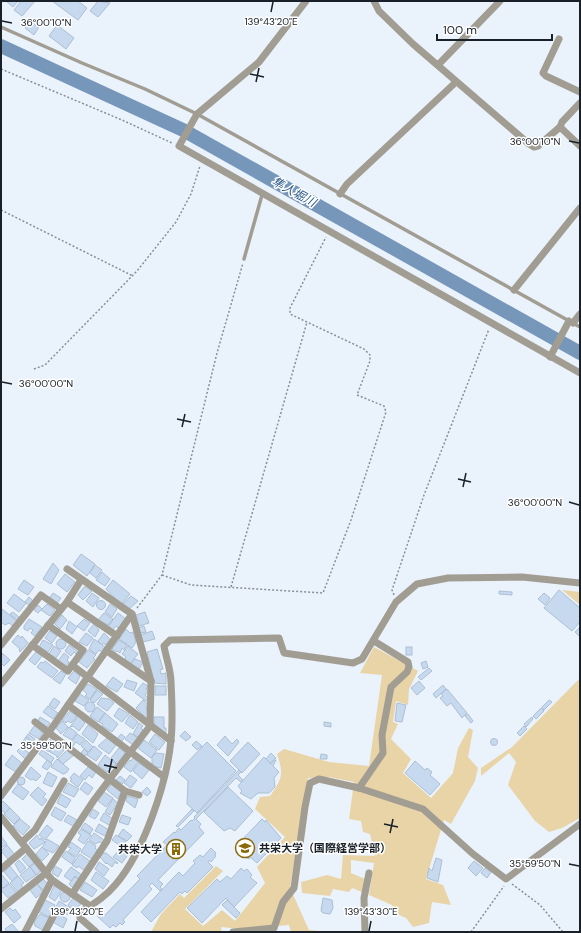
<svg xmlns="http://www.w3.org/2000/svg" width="581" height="933" viewBox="0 0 581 933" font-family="'DM Sans','Noto Sans JP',sans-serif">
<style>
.green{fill:#e9d4a7}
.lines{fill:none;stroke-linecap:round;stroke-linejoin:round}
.river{stroke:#7797ba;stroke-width:14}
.building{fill:#c7d9ee;stroke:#adbfd3}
.path{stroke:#888f98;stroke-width:1.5;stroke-dasharray:2 2;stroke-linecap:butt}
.service{stroke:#a29d93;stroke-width:3.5}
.minor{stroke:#a29d93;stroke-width:7}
.ticks{fill:none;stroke:#192028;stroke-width:1.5}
.labels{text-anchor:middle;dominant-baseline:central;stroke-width:3;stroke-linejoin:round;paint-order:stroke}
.poi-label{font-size:11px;font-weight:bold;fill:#192028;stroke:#fff;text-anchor:start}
.water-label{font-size:12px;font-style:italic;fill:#2b5a8a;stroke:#fff}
.ticks-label{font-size:10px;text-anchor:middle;fill:#192028;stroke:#fff;stroke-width:3;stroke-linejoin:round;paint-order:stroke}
</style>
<rect width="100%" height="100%" fill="#eaf2fb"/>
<!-- green -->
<g class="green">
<polygon points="562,590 580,592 580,605"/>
<path d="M374,647L418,671L409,689L408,705L396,701L393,722L398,724L391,739L411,759L403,773L431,798L453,773L458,748L469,728L473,730L468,757L478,768L475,781L451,824L444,820L426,879L443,885L451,905L432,902L429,923L413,927L406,918L390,911L392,905L369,895L374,863L351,860V873L365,879L362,892L352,888L349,892L333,889L330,896L302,893L301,882L327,875L341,879L343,855L375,856L370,834L363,832L361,821L349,819L354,782L329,777L308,778L290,888L309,930L329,932H291L289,925L240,929L221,927L222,932H151L161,914L180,894L184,898L216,866L223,871L185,909L203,926L222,910L235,921L265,883L257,867L285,837L255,809L260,797L270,796C282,780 284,774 277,754L284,749L329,762L369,766L382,675L360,673Z"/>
<polygon points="580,678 580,818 562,828 549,832 535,821 508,785 516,762 509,753 481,776 481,768 512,747"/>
</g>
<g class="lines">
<!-- river -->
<polyline class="river" points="1,46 183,130 580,353"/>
</g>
<!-- building -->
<g class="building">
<polygon points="6,1 18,1 13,7"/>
<polygon points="21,1 35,1 22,16 14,10"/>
<polygon points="52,1 78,1 87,8 78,20"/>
<polygon points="98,1 110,3 98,17 90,11"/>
<polygon points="30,21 39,27 34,35 25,28"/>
<polygon points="57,25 74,38 66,49 49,36"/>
<polygon points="81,554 95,564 87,576 73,565"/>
<polygon points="53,563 59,570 51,584 43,579"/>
<polygon points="95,565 102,570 96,578 90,573"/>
<polygon points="102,572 110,579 105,586 96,580"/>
<polygon points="65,574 75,582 67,592 57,584"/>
<polygon points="24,580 34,587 28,595 18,589"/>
<polygon points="113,580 130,594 121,605 106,589"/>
<polygon points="84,587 86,587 92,591 83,600 78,595"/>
<polygon points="559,590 580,608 580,622 572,631 544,608"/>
<polygon points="499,591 512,592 512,595 499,594"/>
<polygon points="53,593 61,598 57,603 50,597"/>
<polygon points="92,593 99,598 93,607 86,601"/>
<polygon points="544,593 550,598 545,605 538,599"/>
<polygon points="14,594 26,603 19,612 7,603"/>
<polygon points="131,596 138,601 128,610 122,605"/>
<polygon points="29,597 33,601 30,606 25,602"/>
<circle cx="101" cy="605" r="4.5"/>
<polygon points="47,604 55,610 50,616 41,610"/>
<polygon points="110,604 117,609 112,617 105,612"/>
<polygon points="38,605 42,609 38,613 34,610"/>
<polygon points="2,609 17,621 13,626 9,623 5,625 1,622"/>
<polygon points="13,612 19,617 17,620 10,614"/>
<polygon points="145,612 149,623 139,626 136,615"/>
<polygon points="104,613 113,619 108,625 98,620"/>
<polygon points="118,613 126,619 119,629 116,626 112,631 107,628"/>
<polygon points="62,615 67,620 60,629 55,624"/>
<polygon points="29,619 42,627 35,636 31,633 33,630 30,628 28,631 24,629 24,626"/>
<polygon points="84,619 90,623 84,631 77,626"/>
<polygon points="69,621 77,627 72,634 66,629"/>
<polygon points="94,624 99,630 95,637 88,631"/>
<polygon points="144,626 146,632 140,633 138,628"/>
<polygon points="580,627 580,637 575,632"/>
<polygon points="126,629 130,633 133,632 136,642 132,648 119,639"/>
<polygon points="50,631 57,636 52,643 45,638"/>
<polygon points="152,631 155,639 143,642 140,635"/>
<polygon points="86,633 93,638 87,646 79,642"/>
<polygon points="104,633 110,639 106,645 103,643 102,645 98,641"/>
<polygon points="18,635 21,638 22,636 28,643 20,652 19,650 20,649 12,642"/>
<polygon points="94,639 105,647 102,652 99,650 96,654 89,649"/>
<circle cx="61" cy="644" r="5"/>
<polygon points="43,640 53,645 48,652 39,647"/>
<polygon points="119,640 127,645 124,650 122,648 120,653 117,651 116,652 112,649"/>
<polygon points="69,645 78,652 76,654 74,652 71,656 65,651"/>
<polygon points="54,646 61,651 56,658 49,654"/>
<polygon points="128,646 138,654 130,664 125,659 126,657 122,654"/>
<rect x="406" y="647" width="6" height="8"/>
<polygon points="157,649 163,669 160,670 161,674 166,673 166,684 154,683 147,652"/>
<polygon points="88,650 96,655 93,658 95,659 87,668 79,662"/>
<polygon points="36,652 42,656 35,665 29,660"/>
<polygon points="2,653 10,660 4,666 1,663"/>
<polygon points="64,653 69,657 67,660 69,662 66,666 58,661"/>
<polygon points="135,659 143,662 138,671 130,665"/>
<polygon points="45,661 58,671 52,678 37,667 41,662 43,663"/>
<polygon points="426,661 428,667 423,669 421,663"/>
<polygon points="429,668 432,671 421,680 418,677"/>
<polygon points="61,671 66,674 60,684 53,679"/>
<polygon points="74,671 80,676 76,684 68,678"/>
<polygon points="113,677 123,684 117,692 106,686"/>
<polygon points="127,680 137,683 134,691 124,687"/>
<polygon points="419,681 425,688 417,695 411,688"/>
<polygon points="143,683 148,686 146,689 149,691 145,695 148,698 146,701 135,693"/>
<polygon points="88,684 97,689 90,699 85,696 87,694 83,690"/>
<polygon points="443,685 446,689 436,698 433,694"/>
<rect x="155" y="686" width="11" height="9"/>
<polygon points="447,689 467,713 462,718 451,703 447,706 440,698 443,696 441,694"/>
<polygon points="97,690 103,694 94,703 90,700"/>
<polygon points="80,694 89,700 84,706 75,701"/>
<polygon points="54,698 60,702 55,709 49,705"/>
<polygon points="101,698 109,699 114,703 107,711 97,704"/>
<polygon points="143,700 148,704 146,706 148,716 146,718 136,708"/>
<polygon points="549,700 552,702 544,710 542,707"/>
<circle cx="90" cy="707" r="5"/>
<polygon points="397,703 406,705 402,722 395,721"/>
<polygon points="48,706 58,713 53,719 43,712"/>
<polygon points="97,707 105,713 98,722 90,716"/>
<polygon points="119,708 129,714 122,722 114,716"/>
<polygon points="541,708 544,711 536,719 533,716"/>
<polygon points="70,711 77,716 71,723 68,721 66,723 62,720"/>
<polygon points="105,713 118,724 112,732 102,726 103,724 99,722"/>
<polygon points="468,714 473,721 471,723 465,716"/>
<polygon points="130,715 138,722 133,729 125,723"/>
<polygon points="78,716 85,723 79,731 73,726 70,727"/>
<polygon points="40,717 50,723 47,727 38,721"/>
<polygon points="154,717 164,717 164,728 166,728 166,733 154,725"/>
<polygon points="532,717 533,719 526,727 524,724"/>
<polygon points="62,721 68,727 61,734 56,728"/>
<polygon points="324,722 331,723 331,727 324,726"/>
<polygon points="139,723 143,726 141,728 143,730 138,737 133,734"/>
<polygon points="35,725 42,730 41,732 43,733 39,739 29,733"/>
<polygon points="88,725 98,734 93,743 82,734"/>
<polygon points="524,726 527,729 520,736 517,733"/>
<polygon points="69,727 77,733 72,740 63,735"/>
<polygon points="185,731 191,737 186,741 180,736"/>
<polygon points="130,733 138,738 133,745 125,739"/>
<polygon points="28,734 35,739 33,742 26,737"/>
<polygon points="77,734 85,739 80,745 76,742 73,746 70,743"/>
<polygon points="121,734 125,737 121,742 117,739"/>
<polygon points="155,734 165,742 159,750 149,742"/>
<polygon points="225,736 232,744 237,739 239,742 228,756 217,745"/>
<polygon points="26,737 32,742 27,749 20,745"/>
<polygon points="51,738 57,742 49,752 43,748"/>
<polygon points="107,738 116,745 109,754 98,746"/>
<circle cx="494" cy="742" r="3.5"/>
<polygon points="86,740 93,747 88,752 81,746"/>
<polygon points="144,740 157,750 151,758 138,748"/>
<polygon points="196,741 202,746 197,750 192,745"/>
<polygon points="57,742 66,748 57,758 57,756 50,752"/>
<polygon points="207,742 236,771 197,813 187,804 188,781 178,772"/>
<polygon points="248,742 260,754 242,773 230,761"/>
<polygon points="94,746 102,753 96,761 87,755"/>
<polygon points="21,747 29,753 26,760 17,751"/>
<polygon points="119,748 125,753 117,764 111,758"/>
<polygon points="84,749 88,753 85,756 81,753"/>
<polygon points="42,750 54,758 51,763 39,754"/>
<polygon points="67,750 74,755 63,764 58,759"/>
<polygon points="156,753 164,754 161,768 152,766 152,757"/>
<polygon points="271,753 276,758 270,763 266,759"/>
<polygon points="321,754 327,755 327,759 320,759"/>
<polygon points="12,755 23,764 16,772 5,765"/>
<polygon points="105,755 116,764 107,772 98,765"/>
<polygon points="264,757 271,764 274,760 276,760 273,766 279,772 274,778 275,787 269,793 258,793 251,799 240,793 242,791 238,786"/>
<polygon points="133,758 138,762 131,772 124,767 130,760 131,761"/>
<polygon points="57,759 69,769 66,773 63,774 51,767"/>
<polygon points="47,760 52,764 47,770 42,767"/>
<polygon points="415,761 425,770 427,768 432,772 430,775 440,784 430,795 405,773"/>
<polygon points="139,763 149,770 142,779 133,771"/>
<polygon points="31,767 41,776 36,781 33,779 31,780 25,776"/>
<polygon points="88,767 96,772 92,778 89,775 85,780 80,776"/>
<polygon points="239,770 241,772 238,775 243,780 241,782 236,778 196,819 201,824 199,827 204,833 158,880 163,884 160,887 162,889 160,891 152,883 149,886 152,889 123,920 125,922 122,925 120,923 116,927 113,925 110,928 97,916 101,912 105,915 140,879 137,876 167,845 163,842 174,832 175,833 179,828 181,830 191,820 192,821 195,818 194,817"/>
<polygon points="48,772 57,777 52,787 43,783"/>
<polygon points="74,773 83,780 78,787 70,781 72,779 70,778"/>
<polygon points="130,775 137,780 131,788 124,783"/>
<polygon points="120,776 125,780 122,784 116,780"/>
<circle cx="21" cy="781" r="4"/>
<polygon points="85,782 93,788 88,795 80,789"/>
<polygon points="68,783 79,789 74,797 63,792"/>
<polygon points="18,784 29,792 23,800 12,792"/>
<polygon points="111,784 121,792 118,799 107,790"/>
<polygon points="38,787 46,794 43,797 47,800 42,806 30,795"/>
<polygon points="147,787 151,792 147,796 142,792"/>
<polygon points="228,787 253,811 235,831 230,828 224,831 204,812"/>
<polygon points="104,792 113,798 106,807 98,801"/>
<polygon points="61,794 71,800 66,808 57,803"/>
<polygon points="127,796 138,799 135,808 126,801"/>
<polygon points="113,799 118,803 110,815 105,812"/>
<polygon points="3,801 10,808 5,813 1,810 1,803"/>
<polygon points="55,807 66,813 61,821 51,815"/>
<polygon points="10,808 20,818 14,824 4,814"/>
<polygon points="93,809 99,813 95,819 89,816"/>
<polygon points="192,809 194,811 178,827 176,826"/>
<polygon points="104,813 113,819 109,825 100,820"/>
<polygon points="68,815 77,820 73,826 64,821"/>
<polygon points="122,815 131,818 128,825 119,822"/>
<polygon points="20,819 30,827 23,835 13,826"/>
<polygon points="262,819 265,822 266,820 281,838 257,863 250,857 249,859 243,856 237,845"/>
<polygon points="85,823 93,829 90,834 81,828"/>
<polygon points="99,824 109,830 105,836 95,831"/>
<polygon points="47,825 53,830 45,840 39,835"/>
<polygon points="81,829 91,835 84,844 78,840 81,835 78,833"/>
<polygon points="123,829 132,836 127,841 118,836"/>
<polygon points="94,833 104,840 102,843 99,842 95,844 89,840"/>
<polygon points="37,835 40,840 41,838 45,842 34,849 29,843"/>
<polygon points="116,835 126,841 122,847 112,840"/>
<polygon points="1,836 7,844 1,848"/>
<polygon points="47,839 59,846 53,853 42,848"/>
<polygon points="88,841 96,846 95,848 98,851 92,859 81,852"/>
<polygon points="71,842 81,849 76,857 68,852 71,848 68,847"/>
<polygon points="7,845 15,855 8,859 1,851"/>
<polygon points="42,847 49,854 42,861 36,854"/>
<polygon points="121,848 129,853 122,863 113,857"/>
<polygon points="211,848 216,853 215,855 216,856 211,862 209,860 208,862 213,867 187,893 185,891 182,894 180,892 151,922 141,912 173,878 179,872 183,876 195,863 193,861 200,855 203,857"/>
<polygon points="66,851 75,858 72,864 62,857"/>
<polygon points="103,853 106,853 118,863 117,864 115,862 112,867 107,863 106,864 100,857"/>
<polygon points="27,854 35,862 29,867 22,859"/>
<polygon points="80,854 90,861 85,871 78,866 77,868 72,865"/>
<polygon points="436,858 442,860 438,882 427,878 429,868 432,871"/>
<polygon points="19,860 26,868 20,873 15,864"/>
<polygon points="474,861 483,868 476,876 468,868"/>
<polygon points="99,862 109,869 104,876 95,869"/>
<polygon points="35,863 41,870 37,875 30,867"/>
<polygon points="10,866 18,876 12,881 4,872"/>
<polygon points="55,866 62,870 58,877 52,873"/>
<polygon points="30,867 36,875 26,882 20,875"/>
<polygon points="71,867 82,875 79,879 75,876 71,881 64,876"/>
<polygon points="241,868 244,871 247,869 252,875 250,877 257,883 234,907 226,898 202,923 187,908 217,879 220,882 227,876 231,879"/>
<polygon points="485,868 491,872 487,878 481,873"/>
<polygon points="96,872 109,881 103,889 91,880"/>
<polygon points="1,874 9,883 3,888 1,886"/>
<polygon points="18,876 24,883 21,885 23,887 18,892 10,883"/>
<polygon points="75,877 79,879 73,888 69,884"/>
<polygon points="43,879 48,884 43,890 37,884"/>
<polygon points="85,882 97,890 92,897 80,890"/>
<polygon points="9,884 17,893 8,898 1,890"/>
<polygon points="37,884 43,892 36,898 30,890"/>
<polygon points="54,886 62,890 55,901 49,897"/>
<circle cx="65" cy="897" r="5"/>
<polygon points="73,898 81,904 74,910 68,905"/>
<polygon points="323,898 332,900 333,908 330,914 323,913 321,911"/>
<polygon points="45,900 55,905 49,917 39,912"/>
<polygon points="227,900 240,913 236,918 222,905"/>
<polygon points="59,901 72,909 69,915 55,909"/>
<polygon points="10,908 13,911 15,909 21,917 14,923 5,912"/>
<polygon points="57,913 67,919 63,928 53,922"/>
<polygon points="40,914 49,918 43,930 35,926 34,922"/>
<polygon points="12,924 19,932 7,932 5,929"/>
</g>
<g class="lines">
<!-- path -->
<g class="path">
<polyline points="1,69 122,120 172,143"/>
<polyline points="1,210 133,276"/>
<polyline points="34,369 45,365 137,271 176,222 191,194 200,166"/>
<polyline points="162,575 191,585 323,593 351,520 386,412 384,406 357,395 370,361 370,355 364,349 290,314 290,308 326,237"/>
<polyline points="231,587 307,322"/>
<polyline points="394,595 392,590 424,495 489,329"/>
<polyline points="137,608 162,575 217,353 243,263"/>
<polyline points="512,884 540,905 563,932"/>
<polyline points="471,932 504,886"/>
</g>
<!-- service -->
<g class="service">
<polyline points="1,27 82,63 145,89 197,114 580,327"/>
<polyline points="244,259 262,195"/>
</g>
<!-- minor -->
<g class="minor">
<polyline points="306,1 259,62 197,114 179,146 580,373"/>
<polyline points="374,1 379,11 413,44 529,144 534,147 538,146 560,127 580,146"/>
<polyline points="559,39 543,73 546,76 580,92"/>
<polyline points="438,65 500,1"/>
<polyline points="560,127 562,122 580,103"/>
<polyline points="340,194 347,184 456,82"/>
<polyline points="514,290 580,208"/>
<polyline points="573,323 580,314"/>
<polyline points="550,357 569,321"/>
<polyline points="67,602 117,636"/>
<polyline points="1,645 41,595 61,609"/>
<polyline points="32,645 68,671 83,650 48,625"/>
<polyline points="107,651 151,681"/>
<polyline points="72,665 171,741"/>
<polyline points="1,684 67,602 81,580"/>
<polyline points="68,705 164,777"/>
<polyline points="35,722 125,791 139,795"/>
<polyline points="359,788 383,753 382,735 391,687 407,672 409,667 408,662 374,641"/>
<polyline points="1,796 49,732 132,614"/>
<polyline points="1,817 52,880 90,906"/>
<polyline points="22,842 35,830 64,781"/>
<polyline points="1,869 26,848"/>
<polyline points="72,894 107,841 125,791"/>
<polyline points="1,909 46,873 94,800 150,726 151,681 132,614 67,569"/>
<polyline points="25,932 52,880"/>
<polyline points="45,932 55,913"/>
<path d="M96,932L80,918V912C93,905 107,895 116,884C144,851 167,783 171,740C173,722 172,701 171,682C171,670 166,658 164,646L170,640L279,638L284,653L353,663L362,659L396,602L417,584L448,578L522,577L580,583"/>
<polyline points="233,932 274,928 283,902 294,888 305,807 310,783 319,779 359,788 423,809 473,854 506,879 580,824"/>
<polyline points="365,932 364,898 369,873"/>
</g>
</g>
<!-- ticks -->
<path class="ticks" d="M271,12L273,2M2,21L12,23M250,74L264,77M256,82L259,68M569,141L579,143M2,382L12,384M177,419L191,422M182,427L185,414M458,479L471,482M463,487L466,473M569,502L579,505M2,743L12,745M104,765L117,768M109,773L112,759M384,824L398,827M390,833L393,819M569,864L579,866M75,931L77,921M369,931L371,921"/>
<!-- icons -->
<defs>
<g id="university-ring" transform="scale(1)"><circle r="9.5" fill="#fff" stroke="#8b690a" stroke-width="1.5"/><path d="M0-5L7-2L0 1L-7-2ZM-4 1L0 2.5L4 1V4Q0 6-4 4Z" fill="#8b690a"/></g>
<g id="building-ring" transform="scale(1)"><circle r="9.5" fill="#fff" stroke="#8b690a" stroke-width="1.5"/><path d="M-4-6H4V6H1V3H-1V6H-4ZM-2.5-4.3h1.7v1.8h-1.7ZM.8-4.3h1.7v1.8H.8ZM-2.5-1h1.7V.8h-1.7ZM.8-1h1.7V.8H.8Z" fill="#8b690a"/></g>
</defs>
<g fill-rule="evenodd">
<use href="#university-ring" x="245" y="848"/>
<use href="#building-ring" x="176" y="849"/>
</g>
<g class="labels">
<!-- poi labels -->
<g class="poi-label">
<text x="259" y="848">共栄大学（国際経営学部）</text>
<text x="162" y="849" text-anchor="end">共栄大学</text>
</g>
<!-- water labels -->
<g class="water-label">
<text transform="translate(294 192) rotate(29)">隼人堀川</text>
</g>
</g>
<g class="ticks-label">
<text x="271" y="25">139°43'20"E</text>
<text x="46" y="26">36°00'10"N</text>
<text x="535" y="145">36°00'10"N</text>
<text x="46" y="387">36°00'00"N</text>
<text x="535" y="506">36°00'00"N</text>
<text x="46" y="749">35°59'50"N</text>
<text x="535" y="867">35°59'50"N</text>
<text x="77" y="915">139°43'20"E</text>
<text x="371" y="915">139°43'30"E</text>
</g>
<!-- border -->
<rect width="581" height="933" fill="none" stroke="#192028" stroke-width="4"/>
<!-- scale -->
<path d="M437 34v6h115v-6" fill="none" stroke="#192028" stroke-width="2"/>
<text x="443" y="34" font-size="12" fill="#192028" stroke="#ffffff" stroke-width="3" paint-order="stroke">100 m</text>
</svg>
